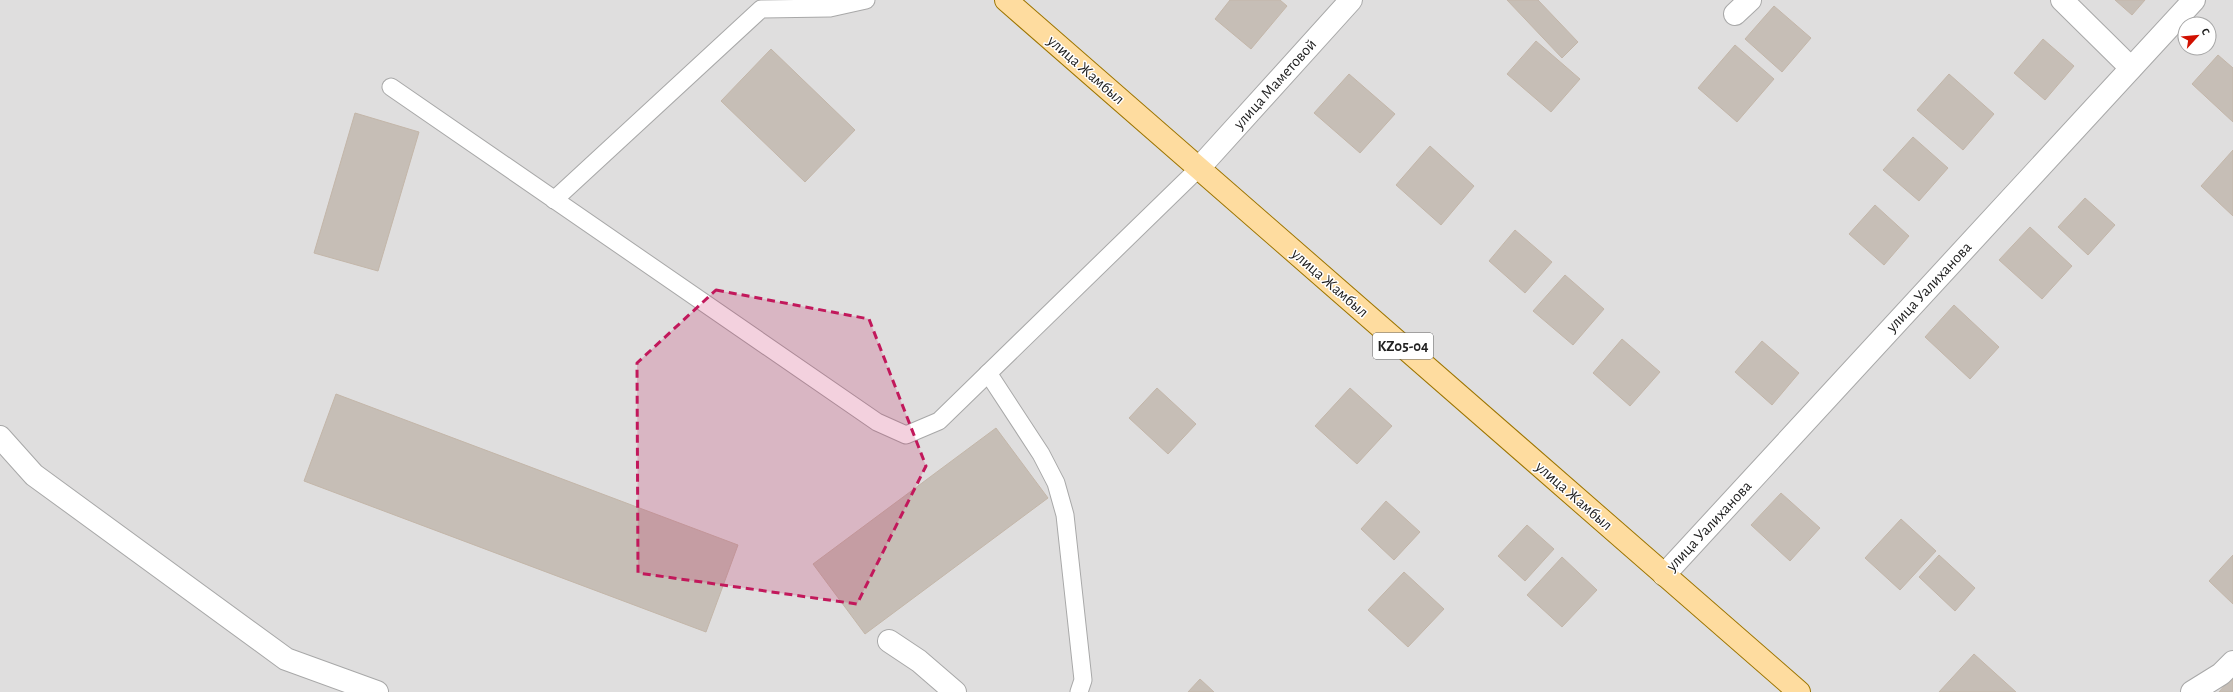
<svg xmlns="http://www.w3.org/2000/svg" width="2233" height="692" viewBox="0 0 2233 692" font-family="'Alegreya Sans',sans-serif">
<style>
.residential{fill:#dfdede;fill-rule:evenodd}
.building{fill:#c6beb6;stroke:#c3b6a9}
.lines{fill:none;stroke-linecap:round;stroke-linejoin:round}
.service-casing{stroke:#a8a8a8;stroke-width:19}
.minor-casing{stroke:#a8a8a8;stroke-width:24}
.primary-casing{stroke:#9d7500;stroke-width:24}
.service{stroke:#fff;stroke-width:17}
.minor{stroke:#fff;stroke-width:22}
.primary{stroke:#fedc9f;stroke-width:22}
.marked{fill:#c2185b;fill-opacity:0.2;stroke:#c2185b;stroke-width:3;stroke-dasharray:8 5;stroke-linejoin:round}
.labels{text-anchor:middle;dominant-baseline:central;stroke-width:3;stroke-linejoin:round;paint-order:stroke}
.shield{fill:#fff;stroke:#646464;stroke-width:1}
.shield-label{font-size:15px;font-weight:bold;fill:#212121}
.street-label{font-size:16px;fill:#212121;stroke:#fff}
</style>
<rect width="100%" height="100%" fill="#f1efe7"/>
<!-- residential -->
<path class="residential" d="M0,0H2233V692H0ZM2185,24H2209V48H2185Z"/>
<!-- building -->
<g class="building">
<polygon points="1230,0 1280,0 1287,6 1251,49 1215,19"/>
<polygon points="1507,0 1538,0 1578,42 1562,58"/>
<polygon points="2115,0 2145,0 2132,15"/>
<polygon points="1774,6 1811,38 1782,72 1745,39"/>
<polygon points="2043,39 2074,66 2045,100 2014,73"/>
<polygon points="1536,41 1580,79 1551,112 1507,74"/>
<polygon points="1735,45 1774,79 1737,122 1698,88"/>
<polygon points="771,49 855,130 805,182 721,101"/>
<polygon points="2218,55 2233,68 2233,122 2192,84"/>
<polygon points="1349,74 1395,114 1360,153 1314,113"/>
<polygon points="1949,74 1994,114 1963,150 1917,110"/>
<polygon points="355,113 419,132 378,271 314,253"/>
<polygon points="1913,137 1948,168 1919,201 1883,170"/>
<polygon points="1430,146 1474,186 1441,225 1396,185"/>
<polygon points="2233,150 2233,216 2201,186"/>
<polygon points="2085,198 2115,225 2088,255 2058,227"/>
<polygon points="1875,205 1909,236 1884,265 1849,234"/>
<polygon points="2030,227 2072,266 2042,299 1999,260"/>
<polygon points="1515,230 1552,262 1525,293 1489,261"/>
<polygon points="1565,275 1604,309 1573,345 1533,311"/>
<polygon points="1954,305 1999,347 1970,379 1925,337"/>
<polygon points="1622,339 1660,372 1630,406 1593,373"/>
<polygon points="1762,341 1799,373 1772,405 1735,372"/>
<polygon points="1157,388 1196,424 1168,454 1129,418"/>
<polygon points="1350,388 1392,426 1357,464 1315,426"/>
<polygon points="336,394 738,545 706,632 304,481"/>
<polygon points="996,428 1048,498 865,634 813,564"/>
<polygon points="1781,493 1820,528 1790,561 1751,525"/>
<polygon points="1386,501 1420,532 1394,560 1361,529"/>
<polygon points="1901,519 1936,551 1900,590 1865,558"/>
<polygon points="1527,525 1554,549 1525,581 1498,556"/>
<polygon points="1939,555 1975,588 1955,611 1919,577"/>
<polygon points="2233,555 2233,604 2209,581"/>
<polygon points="1562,557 1597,590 1562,627 1527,595"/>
<polygon points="1404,572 1444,609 1408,647 1368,610"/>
<polygon points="1974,654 2016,692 1939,692"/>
<polygon points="2233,676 2233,692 2219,692"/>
<polygon points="1200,679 1214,692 1188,692"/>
</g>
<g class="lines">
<!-- service casing -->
<g class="service-casing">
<g id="service">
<polyline points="391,87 877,422 906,435 939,421 1199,168"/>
<polyline points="554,200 761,9 830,8 866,0"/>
<polyline points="988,373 1041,454 1056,483 1065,515 1083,680 1079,692"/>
</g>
</g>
<!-- minor casing -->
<g class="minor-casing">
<g id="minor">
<polyline points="2062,0 2131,68"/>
<polyline points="1735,14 1750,0"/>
<polyline points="1199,168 1351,0"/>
<polyline points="0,437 34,475 286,659 377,692"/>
<polyline points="1664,575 2194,0"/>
<polyline points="889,641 919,661 955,692"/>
<polyline points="2192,692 2221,674 2233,662"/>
</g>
</g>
<!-- primary casing -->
<g class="primary-casing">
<polyline id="primary" points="1006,0 1799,692"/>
</g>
<!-- service -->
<use href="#service" class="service"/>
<!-- minor -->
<use href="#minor" class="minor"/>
<!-- primary -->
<use href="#primary" class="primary"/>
</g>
<!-- marked area -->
<path class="marked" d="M716,290L869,319L926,466L857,604L638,573L637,363Z"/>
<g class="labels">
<!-- shield labels -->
<rect class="shield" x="1373" y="333" width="60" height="26" rx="3"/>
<g class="shield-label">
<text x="1403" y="346">KZ05-04</text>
</g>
<!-- street labels -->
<g class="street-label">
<text transform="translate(1086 70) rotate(41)">улица Жамбыл</text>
<text transform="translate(1275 84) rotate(-48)">улица Маметовой</text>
<text transform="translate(1330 283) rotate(41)">улица Жамбыл</text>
<text transform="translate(1929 287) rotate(-47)">улица Уалиханова</text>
<text transform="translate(1574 496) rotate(41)">улица Жамбыл</text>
<text transform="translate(1709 526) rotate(-47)">улица Уалиханова</text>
</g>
</g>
<!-- north arrow -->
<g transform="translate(2197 36) rotate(63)"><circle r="19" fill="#ffffff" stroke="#a6a6a6"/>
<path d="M0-3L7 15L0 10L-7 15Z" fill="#d11000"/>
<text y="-6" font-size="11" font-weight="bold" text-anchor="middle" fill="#212121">С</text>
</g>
</svg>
